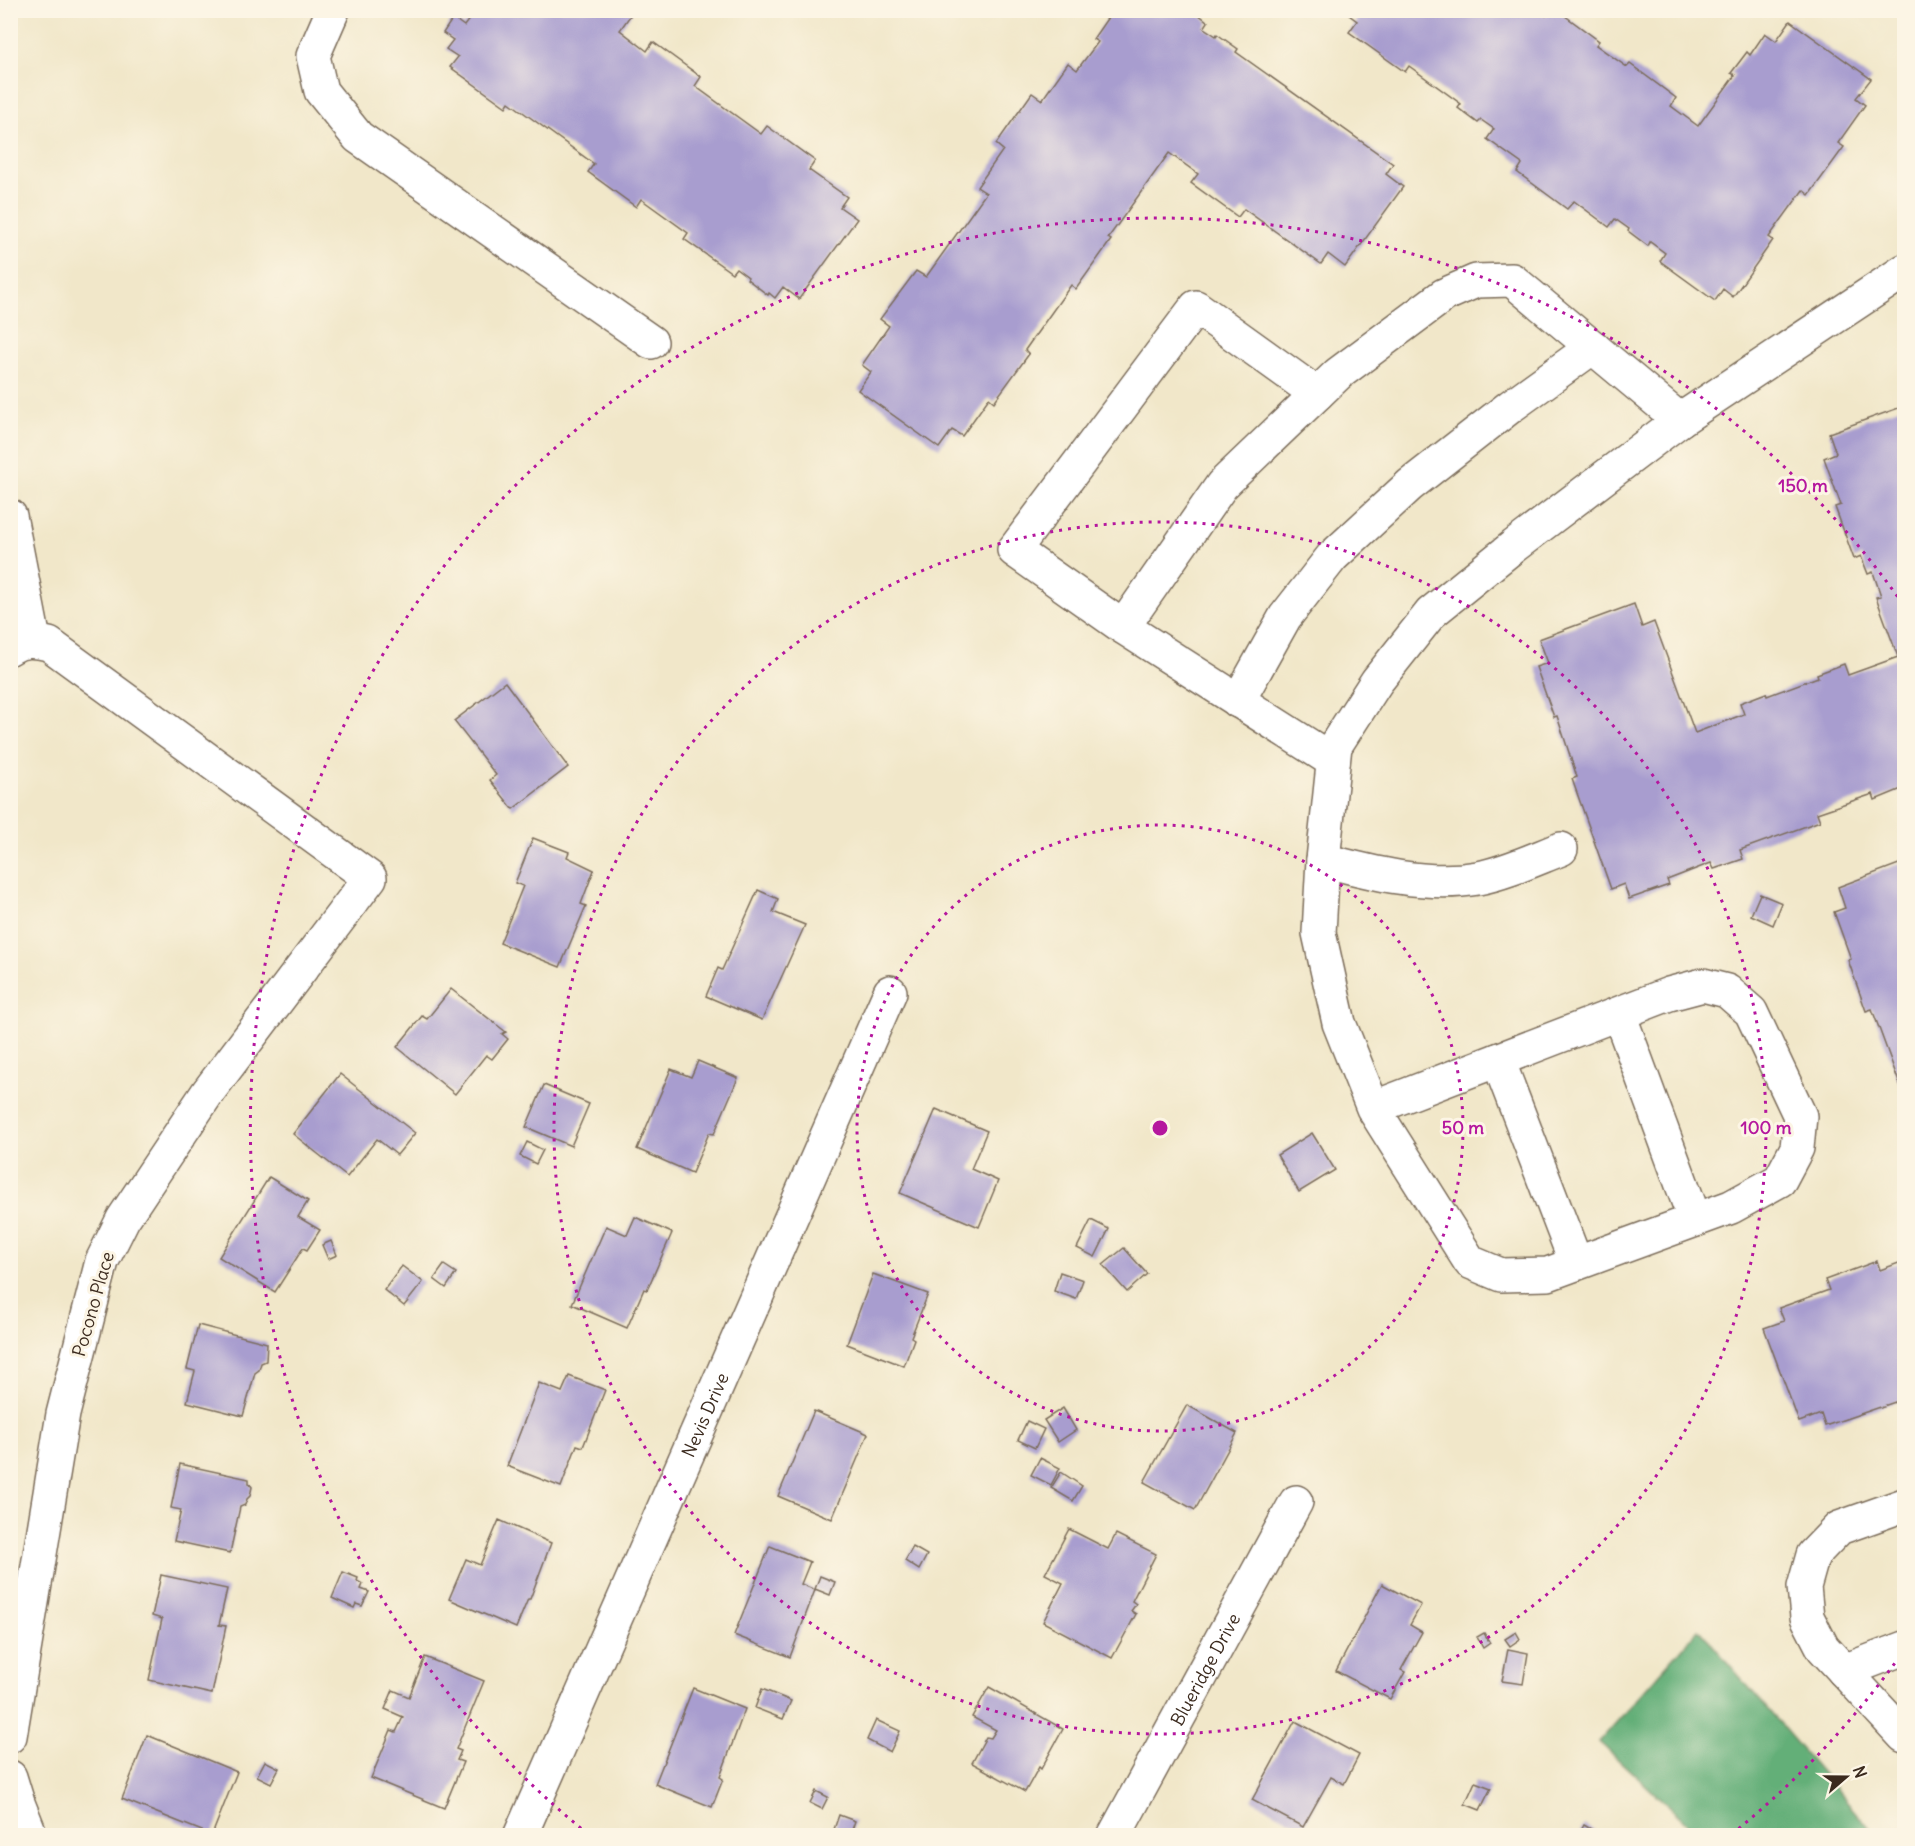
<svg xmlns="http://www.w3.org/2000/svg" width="1915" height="1846" viewBox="0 0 1915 1846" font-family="Delius,sans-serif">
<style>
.forest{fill:#64af78;stroke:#506c4b;stroke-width:1.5}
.building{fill:#a89dcf}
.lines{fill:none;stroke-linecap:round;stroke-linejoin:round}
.minor-casing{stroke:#7b6c5a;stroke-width:36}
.minor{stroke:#fff;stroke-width:33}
.ring{fill:none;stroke:#b5179e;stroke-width:3;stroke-dasharray:3 6}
.labels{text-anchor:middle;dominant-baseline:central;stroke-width:6;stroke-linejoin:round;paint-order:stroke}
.street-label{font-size:18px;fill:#3b2a1e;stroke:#fcf5e5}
.centre{fill:#b5179e;stroke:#fcf5e5;stroke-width:3}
.ring-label{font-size:18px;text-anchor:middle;font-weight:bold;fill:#b5179e;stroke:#fcf5e5;stroke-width:6;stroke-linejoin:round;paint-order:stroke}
</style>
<rect width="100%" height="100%" fill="#fcf5e5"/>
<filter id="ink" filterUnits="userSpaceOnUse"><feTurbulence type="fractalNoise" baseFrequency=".0167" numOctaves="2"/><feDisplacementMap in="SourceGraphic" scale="12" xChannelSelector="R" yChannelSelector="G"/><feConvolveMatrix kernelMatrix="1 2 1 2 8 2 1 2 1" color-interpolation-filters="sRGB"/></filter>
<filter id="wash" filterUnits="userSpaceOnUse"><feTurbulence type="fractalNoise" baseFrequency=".008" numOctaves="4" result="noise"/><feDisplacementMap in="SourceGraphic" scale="24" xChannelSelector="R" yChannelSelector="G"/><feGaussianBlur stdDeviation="1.35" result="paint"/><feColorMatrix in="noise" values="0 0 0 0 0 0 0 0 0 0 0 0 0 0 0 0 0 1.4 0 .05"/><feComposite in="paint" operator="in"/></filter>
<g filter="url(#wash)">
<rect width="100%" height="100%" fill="#f1e7c9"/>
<!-- forest -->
<polygon class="forest" points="1699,1629 1875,1835 1700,1835 1599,1742"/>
<g id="blocks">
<!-- building -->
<g class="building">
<polygon points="476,10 634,10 620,30 647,51 653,42 701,77 695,86 761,134 767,126 815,161 809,170 847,197 840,207 857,219 799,299 783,287 775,298 769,293 768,295 747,279 748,277 736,268 732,273 684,239 688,233 641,199 636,207 588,172 594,164 509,102 506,107 450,67 458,57 446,49 453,40 443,33 453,18 464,26"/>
<polygon points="1113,10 1193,10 1208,22 1204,28 1216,36 1217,34 1238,49 1236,52 1393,164 1386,174 1403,187 1345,267 1328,254 1321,264 1244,209 1238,217 1191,183 1198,174 1169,153 1108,238 1111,240 1076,289 1071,285 1025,350 1029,354 994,402 989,398 962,436 952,430 939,448 858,390 871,372 862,365 889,326 880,319 916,271 926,277 986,193 977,187 1003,150 996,144 1032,93 1042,100 1068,63 1077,70 1098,42 1093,39"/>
<polygon points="1346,10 1539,10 1546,16 1550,10 1557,10 1599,41 1596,45 1627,67 1630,64 1676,98 1671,106 1698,126 1735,75 1731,73 1747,52 1750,55 1765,33 1776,41 1790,21 1871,79 1856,98 1865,105 1838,143 1844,147 1809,195 1803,190 1769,237 1773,240 1733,297 1723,289 1715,301 1660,261 1665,253 1650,242 1648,246 1628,231 1629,229 1615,219 1609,227 1574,201 1567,209 1517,172 1522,164 1487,139 1494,129 1481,120 1478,123 1458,108 1461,104 1409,66 1405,72 1349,32 1357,21 1345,12"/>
<polygon points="1904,406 1904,788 1875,800 1873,794 1817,813 1820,821 1740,850 1743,859 1714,869 1711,863 1667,880 1669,885 1629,899 1624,884 1611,889 1572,779 1577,777 1557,716 1554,717 1536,667 1548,663 1539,639 1634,604 1642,627 1654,622 1695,733 1744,714 1740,703 1766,693 1767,696 1818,677 1817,674 1844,664 1848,675 1898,657 1876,597 1881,596 1873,572 1868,574 1861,556 1854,559 1835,507 1841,505 1824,458 1836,453 1829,433"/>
<polygon points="505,682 568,767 513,809 490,780 496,775 454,721"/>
<polygon points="533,838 569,852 567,857 594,870 581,904 586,906 560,967 500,943 523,886 515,883"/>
<polygon points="1904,862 1904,1096 1872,1009 1866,1011 1848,960 1851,959 1834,912 1845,908 1838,887"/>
<polygon points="758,890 778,899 773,912 805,925 762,1020 706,996 718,968 722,970"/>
<polygon points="1760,894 1782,903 1773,925 1751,915"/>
<polygon points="451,989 506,1032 502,1034 508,1039 492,1059 486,1055 455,1094 397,1047 422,1016 427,1019"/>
<polygon points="698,1061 738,1078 714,1134 709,1133 692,1173 637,1149 671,1069 691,1077"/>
<polygon points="340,1074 415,1133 397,1155 377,1139 347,1177 293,1134"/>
<polygon points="544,1085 589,1104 571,1146 526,1127"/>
<polygon points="936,1109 987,1131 971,1169 998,1181 979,1227 900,1193"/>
<polygon points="1312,1133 1335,1170 1299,1192 1277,1155"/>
<polygon points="527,1142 543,1150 536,1164 520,1156"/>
<polygon points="269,1177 308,1201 298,1217 320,1230 307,1250 303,1248 275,1292 219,1257"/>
<polygon points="635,1217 672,1233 647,1290 644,1289 627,1328 572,1304 606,1226 627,1235"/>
<polygon points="1091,1220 1109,1229 1095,1257 1077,1248"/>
<polygon points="331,1241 337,1255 328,1259 322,1245"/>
<polygon points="1124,1248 1147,1274 1127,1292 1103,1265"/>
<polygon points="1877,1261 1880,1270 1904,1261 1904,1399 1825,1426 1821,1414 1799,1422 1764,1328 1784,1321 1779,1308 1829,1290 1825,1280"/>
<polygon points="444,1265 456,1273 446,1288 434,1279"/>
<polygon points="402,1266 423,1282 404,1306 384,1290"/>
<polygon points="1060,1272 1083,1280 1076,1299 1054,1291"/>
<polygon points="873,1274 928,1294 911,1337 914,1339 904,1366 847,1344"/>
<polygon points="198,1325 267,1343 266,1361 261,1363 259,1370 255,1373 243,1416 187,1402 195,1371 187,1369"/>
<polygon points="569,1376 605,1390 583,1447 577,1445 561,1487 507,1466 539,1383 562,1392"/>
<polygon points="1187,1405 1237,1433 1195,1510 1144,1482"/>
<polygon points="1063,1408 1076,1430 1058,1442 1044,1420"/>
<polygon points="814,1411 868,1434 832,1519 778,1496"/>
<polygon points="1027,1421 1044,1429 1035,1448 1018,1440"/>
<polygon points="1040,1458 1060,1468 1051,1485 1031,1475"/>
<polygon points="180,1464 249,1479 249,1483 252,1487 250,1496 247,1499 245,1505 240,1507 230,1553 174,1541 181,1510 171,1508"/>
<polygon points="1061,1472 1082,1486 1073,1501 1051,1488"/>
<polygon points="499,1520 551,1543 530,1599 528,1599 516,1628 449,1599 466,1559 480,1565"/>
<polygon points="1069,1529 1108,1549 1116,1534 1156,1554 1132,1601 1136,1604 1131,1611 1136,1614 1112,1658 1043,1622 1063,1583 1045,1574"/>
<polygon points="770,1546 810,1562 801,1584 815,1590 790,1657 734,1635"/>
<polygon points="913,1547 927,1555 919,1570 905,1561"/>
<polygon points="343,1572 358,1578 357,1581 363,1584 361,1589 369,1592 362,1606 356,1604 354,1608 332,1598"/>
<polygon points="161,1575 227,1589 219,1625 226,1626 212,1694 149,1680 162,1619 152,1616"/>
<polygon points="820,1576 835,1582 830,1595 815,1589"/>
<polygon points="1382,1584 1421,1605 1410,1625 1422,1632 1401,1670 1405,1672 1390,1699 1336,1671"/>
<polygon points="1516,1632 1520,1639 1510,1646 1505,1639"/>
<polygon points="1484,1633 1490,1643 1483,1648 1477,1637"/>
<polygon points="1508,1649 1528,1653 1523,1684 1502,1681"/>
<polygon points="425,1657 484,1681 456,1749 461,1751 457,1760 463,1762 444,1808 371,1778 391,1730 396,1732 403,1717 385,1709 393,1690 409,1697"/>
<polygon points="989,1687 1063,1729 1041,1769 1039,1767 1025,1792 972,1763 986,1737 991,1738 996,1730 972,1717"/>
<polygon points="693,1688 745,1709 720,1777 723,1779 712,1807 655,1784"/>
<polygon points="762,1689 791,1701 783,1719 755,1708"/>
<polygon points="876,1720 900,1731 890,1752 867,1740"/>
<polygon points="1295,1721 1359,1755 1344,1784 1331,1777 1303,1827 1252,1800"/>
<polygon points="147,1735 237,1772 212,1835 122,1799"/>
<polygon points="265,1761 279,1768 271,1783 257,1776"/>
<polygon points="1475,1782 1491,1788 1480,1810 1465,1804"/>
<polygon points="816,1791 828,1797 822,1809 810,1803"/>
<polygon points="839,1815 855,1821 850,1836 832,1835"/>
<polygon points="1584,1825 1603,1836 1578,1836"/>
</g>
</g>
</g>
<g filter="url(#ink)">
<use href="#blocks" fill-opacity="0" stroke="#7b6c5a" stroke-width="1.5"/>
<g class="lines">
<!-- minor casing -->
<g class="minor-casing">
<g id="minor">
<polyline points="333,10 313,56 321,91 358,137 651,342"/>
<polyline points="10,516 34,640"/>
<polyline points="1123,627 1014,550 1196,307 1317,394"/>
<path d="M10,648C22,639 36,641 49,644L370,878L208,1092L123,1219L102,1261L63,1414L10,1736"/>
<polyline points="1238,701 1285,617 1332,557 1410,485 1511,406 1593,347"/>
<polyline points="1333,761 1123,627 1222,485 1338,374 1444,295 1476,281 1512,280 1680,420"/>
<path d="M1323,860C1372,873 1426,887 1478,878C1505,873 1535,859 1561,849"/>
<polyline points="1619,1014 1695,1220"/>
<polyline points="1498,1060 1576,1263"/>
<polyline points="1373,1108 1669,994 1703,985 1727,991 1751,1012 1800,1116 1797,1148 1780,1180 1731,1207 1548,1274 1501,1275 1470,1262 1373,1108 1339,1023 1319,933 1323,860 1335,746 1377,681 1431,613 1514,546 1680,420 1904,271"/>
<polyline points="1904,1505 1839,1528 1813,1555 1804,1587 1807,1617 1823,1648 1904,1736"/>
<polyline points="1844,1671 1904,1648"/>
<polyline points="10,1777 18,1803 31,1836"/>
<path id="s1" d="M520,1836L890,992"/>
<path id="s2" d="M1114,1836L1296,1502"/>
</g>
</g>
<!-- minor -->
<use href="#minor" class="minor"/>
</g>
</g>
<!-- distance rings -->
<g class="ring">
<circle cx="1160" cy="1128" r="303"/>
<circle cx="1160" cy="1128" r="606"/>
<path d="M1900 1656A909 909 0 0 1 1732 1834M588 1834A909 909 0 1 1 1900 600"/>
</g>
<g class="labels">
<!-- street labels -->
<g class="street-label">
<text transform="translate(93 1304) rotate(-74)">Pocono Place</text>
<text stroke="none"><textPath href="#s1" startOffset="460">Nevis Drive</textPath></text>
<text stroke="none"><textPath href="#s2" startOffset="190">Blueridge Drive</textPath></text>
</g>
</g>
<circle cx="1160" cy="1128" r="9" class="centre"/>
<g class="ring-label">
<text x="1803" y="492">150 m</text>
<text x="1463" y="1134">50 m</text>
<text x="1766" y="1134">100 m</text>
</g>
<!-- margin -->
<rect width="1915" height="1846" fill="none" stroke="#fcf5e5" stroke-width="36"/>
<!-- north arrow -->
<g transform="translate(1846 1777) rotate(70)" stroke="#fcf5e5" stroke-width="4.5" paint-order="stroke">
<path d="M0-4.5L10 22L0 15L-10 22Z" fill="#3b2a1e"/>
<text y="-9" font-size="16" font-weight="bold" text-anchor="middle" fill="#3b2a1e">N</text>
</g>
</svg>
